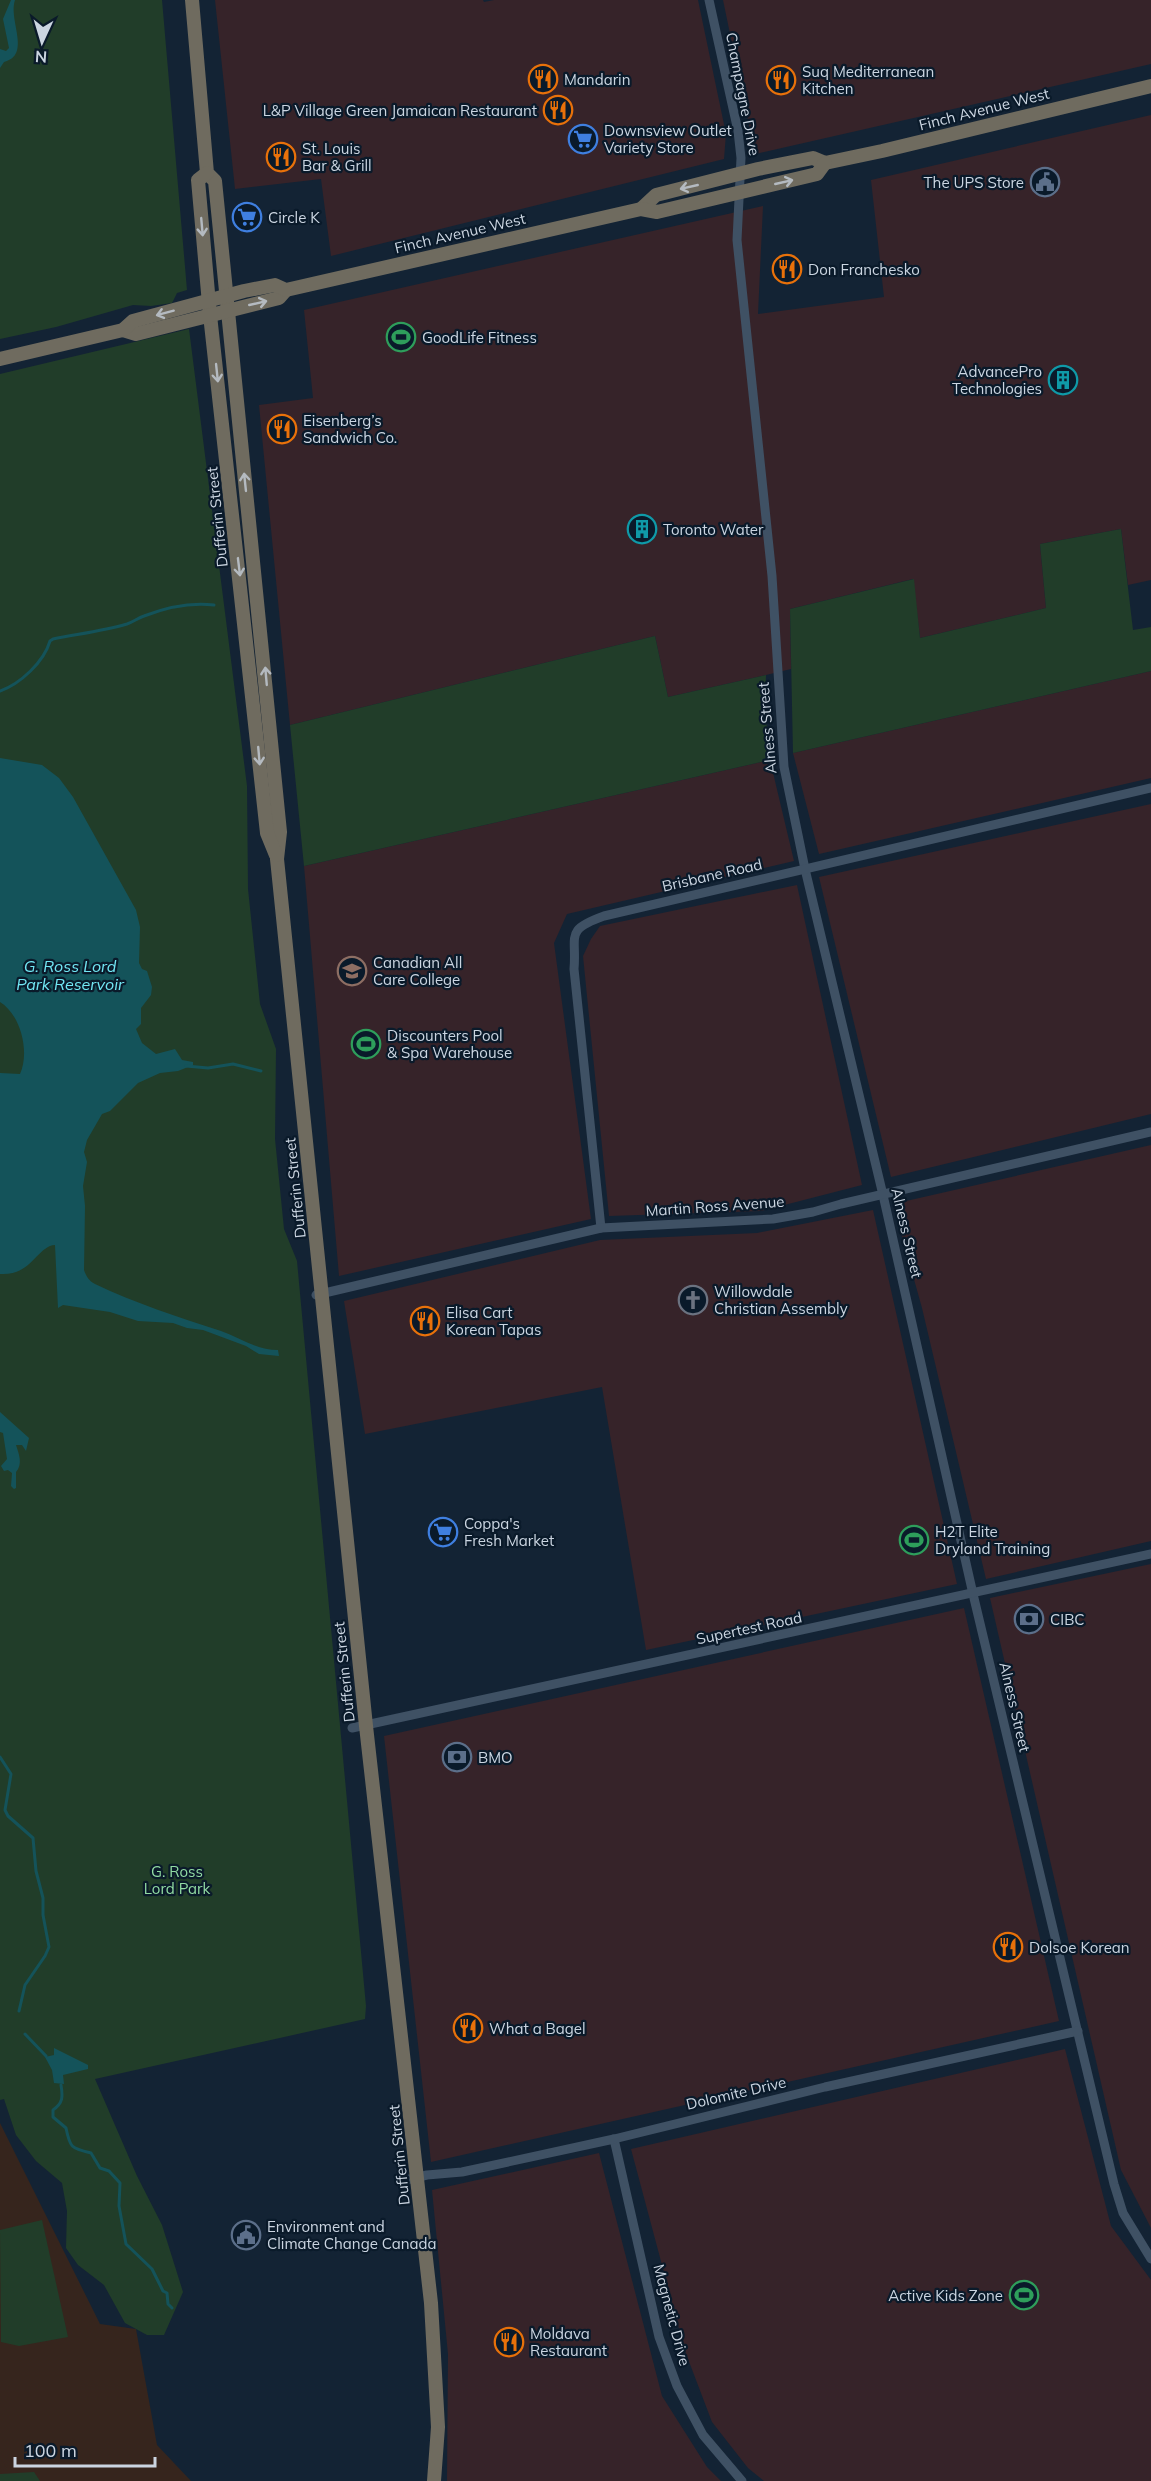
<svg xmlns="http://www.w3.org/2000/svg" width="1151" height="2481" viewBox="0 0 1151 2481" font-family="Mulish,sans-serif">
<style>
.industrial{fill:#362329}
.education{fill:#36251d}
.green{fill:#213d29}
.water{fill:#14535a}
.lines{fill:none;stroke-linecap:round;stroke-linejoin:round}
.stream{stroke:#14535a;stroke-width:3}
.street{stroke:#3f5164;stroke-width:9}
.secondary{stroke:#6f6b5f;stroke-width:14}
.oneway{stroke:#b4bac0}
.labels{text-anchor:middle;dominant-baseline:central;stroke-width:4.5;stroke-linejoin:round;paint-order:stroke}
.poi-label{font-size:15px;fill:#cbd5e1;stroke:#0a1a2a;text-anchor:start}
.street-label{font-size:15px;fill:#cbd5e1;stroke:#0a1a2a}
.park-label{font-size:15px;fill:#91dba3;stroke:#0a1a2a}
.water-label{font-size:16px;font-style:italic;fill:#72e7f4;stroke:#0a1a2a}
</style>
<rect width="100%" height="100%" fill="#132334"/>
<!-- industrial -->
<g class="industrial">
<polygon points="215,0 483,0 484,2 494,0 698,0 726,134 724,159 331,256 321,179 235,189"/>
<polygon points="723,0 1151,0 1151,64 755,154"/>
<polygon points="1151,115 1151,580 1128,585 1121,529 1040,544 1046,608 920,638 913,579 790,609 791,669 766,675 668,697 655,636 290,725 259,405 313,398 304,310 763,206 758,314 884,297 871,180"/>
<polygon points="1151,671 1151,778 819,854 793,753"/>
<polygon points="770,760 794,861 567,914 554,943 591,1219 339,1276 304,866"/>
<polygon points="1151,804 1151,1114 891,1177 819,877"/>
<polygon points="797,885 862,1185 761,1211 609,1216 583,956 591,939 600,926"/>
<polygon points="1151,1145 1151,1541 986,1579 922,1308 893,1204"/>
<polygon points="873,1210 957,1584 646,1650 602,1387 365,1434 344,1301 600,1240 757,1233"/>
<polygon points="1151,1564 1151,2228 1121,2170 990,1598"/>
<polygon points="964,1608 1059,2021 431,2162 384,1736"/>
<polygon points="1065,2049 1111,2226 1151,2280 1151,2481 764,2481 748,2468 712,2422 685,2351 631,2149"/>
<polygon points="599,2153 662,2396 707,2467 721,2481 447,2481 448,2354 432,2190"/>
</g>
<!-- education -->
<polygon class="education" points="0,2123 100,2324 136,2329 157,2445 191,2481 0,2481"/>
<!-- green -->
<g class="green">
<polygon points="0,0 162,0 187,290 177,293 172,303 151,306 133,305 56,327 0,339"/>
<polygon points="189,329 247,786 248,889 260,1004 276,1049 275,1139 284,1229 297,1261 366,2006 365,2019 95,2079 137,2176 162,2225 183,2292 164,2335 147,2335 125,2323 104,2285 78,2265 66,2248 67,2211 62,2183 36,2161 16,2135 4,2099 0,2100 0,374"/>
<polygon points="1121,529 1133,630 1151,627 1151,671 793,753 790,609 914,579 920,638 1046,608 1040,544"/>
<polygon points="655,636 668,697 766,675 765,709 770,760 304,866 290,725"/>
<polygon points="42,2220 68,2337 19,2346 1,2342 0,2230"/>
<polygon points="34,2472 40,2481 0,2481 0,2474"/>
</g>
<!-- water -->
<g class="water">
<path d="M11,0H15C8,20 32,55 4,62L0,68V49L6,51L9,48L3,19Z"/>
<path d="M0,758L42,765L59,778L73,797L136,910L140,927L139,963L142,969L147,971L152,987L151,995L141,1008V1024L136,1029L142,1043L156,1054L175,1049L182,1060L193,1062V1065L178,1071L160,1073L138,1083L110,1111L102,1114L87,1140L84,1152L87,1162L83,1186L85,1206L84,1270C86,1276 89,1281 95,1284C135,1303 178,1317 221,1331C240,1338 257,1350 278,1350L279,1356L259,1354L246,1346L203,1330L187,1328L173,1323L138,1321L110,1312L63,1305L58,1308L55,1245C37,1246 32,1276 0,1274V1073L20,1074C30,1052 21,1015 0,1002Z"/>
<path d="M0,1412L29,1438L26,1451L22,1445H16C19,1454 23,1464 16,1472V1488L14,1489L11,1486L12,1473L8,1470L4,1471L1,1466L7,1459L3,1433L0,1432Z"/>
<polygon points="54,2048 88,2065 88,2069 63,2075 64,2084 54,2083 52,2070 45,2057 54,2055"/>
</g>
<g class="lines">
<!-- stream -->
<g class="stream">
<path d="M0,691C20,684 44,662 50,641L53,639C78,634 103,631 127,624C133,622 138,618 144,616C167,607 189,602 214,605"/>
<polyline points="186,1066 208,1068 233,1064 261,1071"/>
<polyline points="0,1757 11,1774 5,1810 8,1816 33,1838 36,1871 43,1898 43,1915 49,1947 45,1956 25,1985 19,2011"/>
<polyline points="25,2034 46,2056"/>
<path d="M61,2085C63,2097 63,2103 53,2110V2117L66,2128C70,2148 71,2148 91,2153L100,2168L109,2171L120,2183L119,2206L126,2244L152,2269L163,2291L167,2293L168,2304L172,2308"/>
</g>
<!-- street -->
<g class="street">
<polyline points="709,0 738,131 741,158 737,240 772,576 784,767 805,869 883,1195 973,1594 1114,2184 1123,2213 1151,2259"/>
<path d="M601,1228L574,969C577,936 564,930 604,916L1151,788"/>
<polyline points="316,1295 601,1228 773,1219 813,1212 841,1204 1151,1132"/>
<polyline points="352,1728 1151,1554"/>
<polyline points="614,2139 659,2337 677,2386 703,2435 742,2481"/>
<polyline points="402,2181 427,2175 462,2172 614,2139 825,2087 1078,2031"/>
</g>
<!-- secondary -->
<g class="secondary">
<path d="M192,0L207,173L215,181C236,398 259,615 280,832L277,859L366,1726L431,2303L438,2427L434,2481"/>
<polyline points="207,173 198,180 210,315 267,833 276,855"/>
<polyline points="641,209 656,195 758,169 813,158 825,163 882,151 1151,86"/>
<polyline points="123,330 136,334 279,298 286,290"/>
<polyline points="0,359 123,330 133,321 244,291 275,285 286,290 641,209 657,212 817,174 825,163"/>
</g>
</g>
<!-- one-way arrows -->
<defs><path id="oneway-shaft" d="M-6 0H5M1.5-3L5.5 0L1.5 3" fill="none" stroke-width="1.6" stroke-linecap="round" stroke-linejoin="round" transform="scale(1.5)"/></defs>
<g class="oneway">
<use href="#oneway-shaft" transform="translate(784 182) rotate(-13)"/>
<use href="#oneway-shaft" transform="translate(689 187) rotate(167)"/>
<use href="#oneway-shaft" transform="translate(202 227) rotate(85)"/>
<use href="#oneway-shaft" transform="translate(258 303) rotate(-13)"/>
<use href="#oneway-shaft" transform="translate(165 313) rotate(165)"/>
<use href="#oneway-shaft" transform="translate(217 373) rotate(84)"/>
<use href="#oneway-shaft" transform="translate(245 482) rotate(-96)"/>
<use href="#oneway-shaft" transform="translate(239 567) rotate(83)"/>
<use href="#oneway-shaft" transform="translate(266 676) rotate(-95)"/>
<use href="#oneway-shaft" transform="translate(259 756) rotate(85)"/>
</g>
<!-- icons -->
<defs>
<g id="restaurant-ring" transform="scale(1.5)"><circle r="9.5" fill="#0a1a2a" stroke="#e8710a" stroke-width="1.5"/><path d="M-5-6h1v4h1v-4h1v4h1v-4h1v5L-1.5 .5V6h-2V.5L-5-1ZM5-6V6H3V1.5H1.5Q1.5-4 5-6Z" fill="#e8710a"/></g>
<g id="supermarket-ring" transform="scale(1.5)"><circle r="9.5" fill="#0a1a2a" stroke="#3f7fe0" stroke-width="1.5"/><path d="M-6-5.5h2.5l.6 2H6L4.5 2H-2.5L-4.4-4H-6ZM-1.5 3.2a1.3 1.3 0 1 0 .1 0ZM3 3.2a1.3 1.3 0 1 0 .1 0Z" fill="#3f7fe0"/></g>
<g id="civic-ring" transform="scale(1.5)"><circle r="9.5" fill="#0a1a2a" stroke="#5c6f8a" stroke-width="1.5"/><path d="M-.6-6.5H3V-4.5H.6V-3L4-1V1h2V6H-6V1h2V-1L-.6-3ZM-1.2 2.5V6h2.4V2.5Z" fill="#5c6f8a"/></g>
<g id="stadium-ring" transform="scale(1.5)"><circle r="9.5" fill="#0a1a2a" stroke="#2e9e5b" stroke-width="1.5"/><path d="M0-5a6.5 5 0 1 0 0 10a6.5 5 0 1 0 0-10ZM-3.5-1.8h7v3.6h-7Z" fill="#2e9e5b"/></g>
<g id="building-ring" transform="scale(1.5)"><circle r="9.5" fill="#0a1a2a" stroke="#0f9aa8" stroke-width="1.5"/><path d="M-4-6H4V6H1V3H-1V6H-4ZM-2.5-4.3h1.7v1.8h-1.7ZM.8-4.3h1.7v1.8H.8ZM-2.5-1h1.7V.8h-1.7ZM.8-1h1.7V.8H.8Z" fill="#0f9aa8"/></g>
<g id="university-ring" transform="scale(1.5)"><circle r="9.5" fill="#0a1a2a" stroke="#8d6e63" stroke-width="1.5"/><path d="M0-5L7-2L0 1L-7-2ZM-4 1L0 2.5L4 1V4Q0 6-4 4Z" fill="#8d6e63"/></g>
<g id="church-ring" transform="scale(1.5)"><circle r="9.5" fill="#0a1a2a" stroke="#6b7280" stroke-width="1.5"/><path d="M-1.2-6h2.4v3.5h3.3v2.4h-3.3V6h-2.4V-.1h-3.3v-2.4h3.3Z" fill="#6b7280"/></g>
<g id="bank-ring" transform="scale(1.5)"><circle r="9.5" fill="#0a1a2a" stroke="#5c6f8a" stroke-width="1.5"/><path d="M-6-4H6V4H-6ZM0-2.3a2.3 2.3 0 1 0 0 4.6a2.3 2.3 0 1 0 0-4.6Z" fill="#5c6f8a"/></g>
</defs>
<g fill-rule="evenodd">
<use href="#restaurant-ring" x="543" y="79"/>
<use href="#restaurant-ring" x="781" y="80"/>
<use href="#restaurant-ring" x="558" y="110"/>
<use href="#supermarket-ring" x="583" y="139"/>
<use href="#restaurant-ring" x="281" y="157"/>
<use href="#civic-ring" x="1045" y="182"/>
<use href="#supermarket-ring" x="247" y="217"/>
<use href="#restaurant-ring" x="787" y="269"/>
<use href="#stadium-ring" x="401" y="337"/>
<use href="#building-ring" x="1063" y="380"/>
<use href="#restaurant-ring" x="282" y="429"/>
<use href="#building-ring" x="642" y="529"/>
<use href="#university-ring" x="352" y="971"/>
<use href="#stadium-ring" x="366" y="1044"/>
<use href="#church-ring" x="693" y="1300"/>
<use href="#restaurant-ring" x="425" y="1321"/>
<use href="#supermarket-ring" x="443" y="1532"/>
<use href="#stadium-ring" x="914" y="1540"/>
<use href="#bank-ring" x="1029" y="1619"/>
<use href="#bank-ring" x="457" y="1757"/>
<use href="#restaurant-ring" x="1008" y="1947"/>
<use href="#restaurant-ring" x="468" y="2028"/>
<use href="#civic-ring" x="246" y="2235"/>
<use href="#stadium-ring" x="1024" y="2295"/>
<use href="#restaurant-ring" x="509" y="2342"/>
</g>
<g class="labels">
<!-- poi labels -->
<g class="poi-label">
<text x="802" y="71">Suq Mediterranean<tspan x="802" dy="17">Kitchen</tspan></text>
<text x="564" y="79">Mandarin</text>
<text x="537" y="110" text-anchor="end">L&amp;P Village Green Jamaican Restaurant</text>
<text x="604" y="130">Downsview Outlet<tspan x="604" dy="17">Variety Store</tspan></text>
<text x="302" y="148">St. Louis<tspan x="302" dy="17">Bar &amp; Grill</tspan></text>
<text x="1024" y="182" text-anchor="end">The UPS Store</text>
<text x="268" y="217">Circle K</text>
<text x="808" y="269">Don Franchesko</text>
<text x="422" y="337">GoodLife Fitness</text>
<text x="1042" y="371" text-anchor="end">AdvancePro<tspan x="1042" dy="17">Technologies</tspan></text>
<text x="303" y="420">Eisenberg’s<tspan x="303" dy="17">Sandwich Co.</tspan></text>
<text x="663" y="529">Toronto Water</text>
<text x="373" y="962">Canadian All<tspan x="373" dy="17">Care College</tspan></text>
<text x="387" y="1035">Discounters Pool<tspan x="387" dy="17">&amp; Spa Warehouse</tspan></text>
<text x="714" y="1291">Willowdale<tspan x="714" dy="17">Christian Assembly</tspan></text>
<text x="446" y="1312">Elisa Cart<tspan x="446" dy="17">Korean Tapas</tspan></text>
<text x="464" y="1523">Coppa's<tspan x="464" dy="17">Fresh Market</tspan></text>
<text x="935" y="1531">H2T Elite<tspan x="935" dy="17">Dryland Training</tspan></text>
<text x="1050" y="1619">CIBC</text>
<text x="478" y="1757">BMO</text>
<text x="1029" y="1947">Dolsoe Korean</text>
<text x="489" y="2028">What a Bagel</text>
<text x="267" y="2226">Environment and<tspan x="267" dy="17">Climate Change Canada</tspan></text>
<text x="1003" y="2295" text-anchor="end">Active Kids Zone</text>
<text x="530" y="2333">Moldava<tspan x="530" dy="17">Restaurant</tspan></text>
</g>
<!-- street labels -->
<g class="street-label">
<text transform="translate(743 94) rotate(79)">Champagne Drive</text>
<text transform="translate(984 109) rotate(-14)">Finch Avenue West</text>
<text transform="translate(460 233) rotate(-13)">Finch Avenue West</text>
<text transform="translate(217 517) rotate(-96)">Dufferin Street</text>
<text transform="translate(767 728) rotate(-95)">Alness Street</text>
<text transform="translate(712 875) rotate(-13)">Brisbane Road</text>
<text transform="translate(295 1188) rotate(-96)">Dufferin Street</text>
<text transform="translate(715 1206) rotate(-4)">Martin Ross Avenue</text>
<text transform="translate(907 1233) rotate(77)">Alness Street</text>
<text transform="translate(749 1628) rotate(-12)">Supertest Road</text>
<text transform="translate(344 1672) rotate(-96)">Dufferin Street</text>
<text transform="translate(1015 1707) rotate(77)">Alness Street</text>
<text transform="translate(736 2093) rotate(-13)">Dolomite Drive</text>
<text transform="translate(399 2155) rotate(-96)">Dufferin Street</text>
<text transform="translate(672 2315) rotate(75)">Magnetic Drive</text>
</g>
<!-- park labels -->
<g class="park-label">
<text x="177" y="1871">G. Ross<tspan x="177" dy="17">Lord Park</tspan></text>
</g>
<!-- water labels -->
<g class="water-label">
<text x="70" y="966">G. Ross Lord<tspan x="70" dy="18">Park Reservoir</tspan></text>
</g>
</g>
<!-- north arrow -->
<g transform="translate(42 42) rotate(184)" stroke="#0a1a2a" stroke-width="4.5" paint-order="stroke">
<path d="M0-4.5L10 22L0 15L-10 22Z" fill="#cbd5e1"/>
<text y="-9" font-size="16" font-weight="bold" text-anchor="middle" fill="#cbd5e1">N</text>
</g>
<!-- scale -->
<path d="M15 2457v9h140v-9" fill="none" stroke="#cbd5e1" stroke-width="3"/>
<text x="24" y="2457" font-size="18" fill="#cbd5e1" stroke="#0a1a2a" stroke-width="4.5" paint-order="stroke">100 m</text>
</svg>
